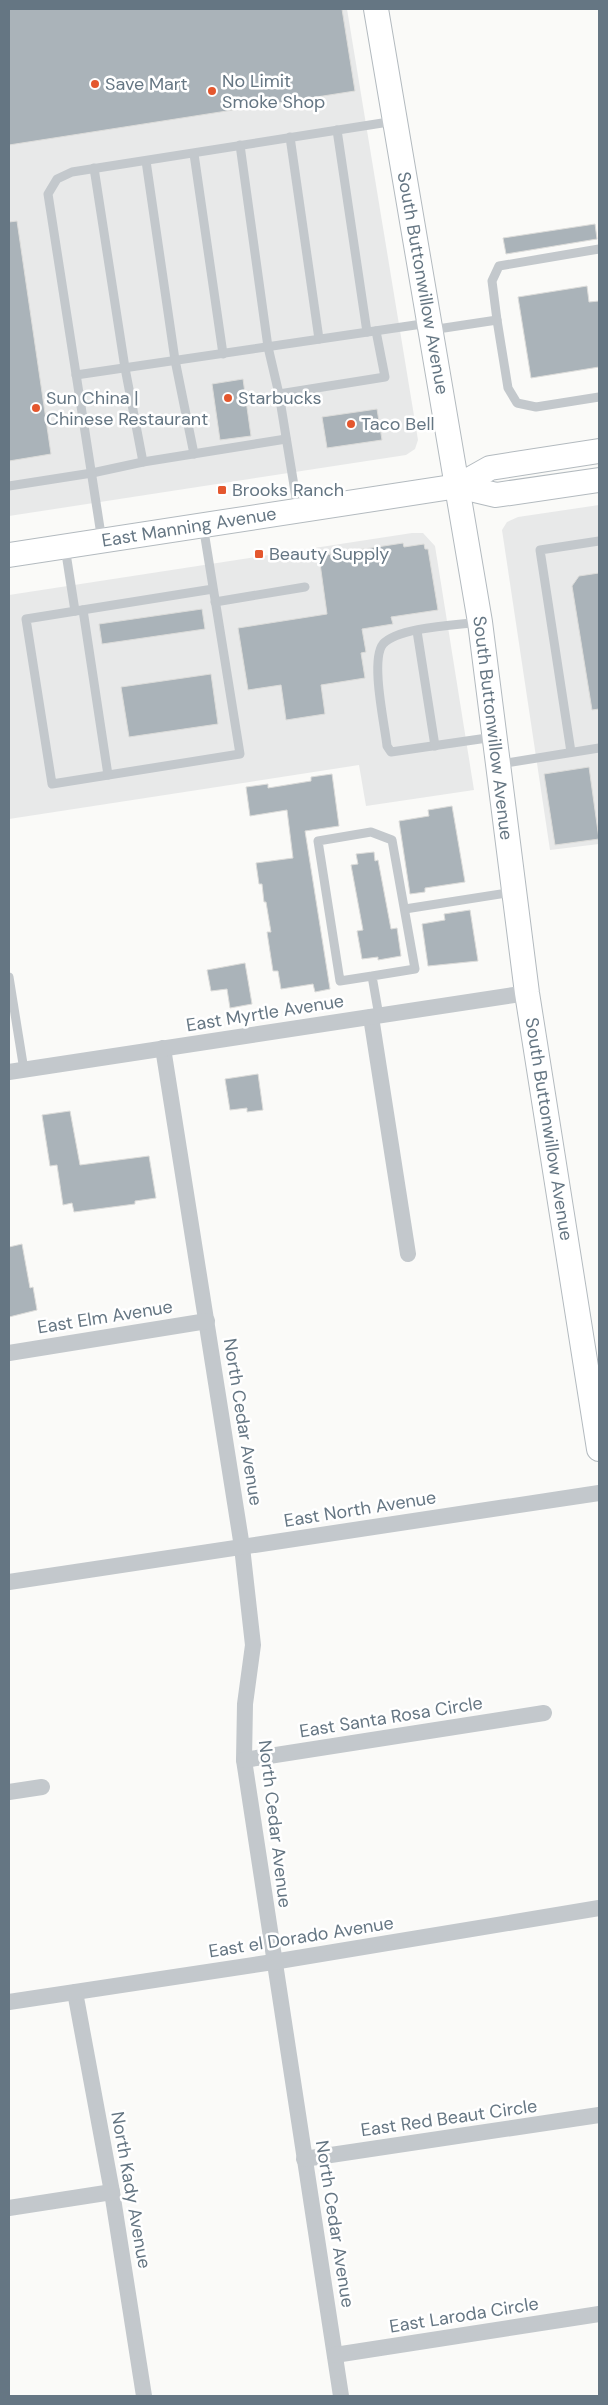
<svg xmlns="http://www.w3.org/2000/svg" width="608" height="2405" viewBox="0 0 608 2405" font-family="'DM Sans',sans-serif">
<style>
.built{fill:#e8e9e9}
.building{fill:#aab3b9;stroke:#dcdcda}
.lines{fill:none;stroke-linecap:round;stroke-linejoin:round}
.secondary-casing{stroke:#b3babf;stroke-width:26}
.lane{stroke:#c3c8cc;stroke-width:9}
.street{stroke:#c3c8cc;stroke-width:16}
.secondary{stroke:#fff;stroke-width:24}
.poi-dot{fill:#e4572e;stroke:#fff;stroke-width:2}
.labels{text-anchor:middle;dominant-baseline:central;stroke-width:5;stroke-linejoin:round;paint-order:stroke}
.poi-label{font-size:18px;fill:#657683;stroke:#fff;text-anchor:start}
.street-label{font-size:18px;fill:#657683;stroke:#fff}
</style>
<rect width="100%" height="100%" fill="#fafaf8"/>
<!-- built -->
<g class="built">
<polygon points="9,9 347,9 418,440 415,449 406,455 9,516"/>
<polygon points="599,505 599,844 550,850 502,530 507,522 518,517"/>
<polygon points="412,533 423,533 435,546 474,790 366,806 359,765 9,819 9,595"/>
</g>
<!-- building -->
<g class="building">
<polygon points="9,9 342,9 355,91 9,145"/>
<polygon points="17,221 51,454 9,461 9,222"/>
<polygon points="595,224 597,239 506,254 503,238"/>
<polygon points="587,286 589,302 599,301 599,367 531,378 518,297"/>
<polygon points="243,379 251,436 220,440 212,384"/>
<polygon points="377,409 382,440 327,448 322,417"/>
<polygon points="403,543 404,547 424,544 425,549 428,549 438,610 391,617 393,624 362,629 366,652 361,653 365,678 321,685 325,714 286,720 281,685 248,690 238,628 327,614 319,556"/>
<polygon points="599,573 599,709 592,710 572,586 579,576"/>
<polygon points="202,609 205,629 102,644 99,624"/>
<polygon points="211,674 218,724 129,737 121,687"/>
<polygon points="589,767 599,839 555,845 544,774"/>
<polygon points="332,774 339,826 305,831 330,989 315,992 313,984 281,989 278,971 273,971 267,932 271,932 266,902 264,902 262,884 259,884 256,863 293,858 287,810 250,816 246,787 268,784 268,788 311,781 311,777"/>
<polygon points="452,806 465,882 425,888 425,892 410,894 399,821 429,816 428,810"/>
<polygon points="374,852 375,861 378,860 391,929 397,928 401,956 378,960 378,957 362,959 357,931 363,930 351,865 358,864 356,854"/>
<polygon points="470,910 478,961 428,966 422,924 445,920 444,914"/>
<polygon points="245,963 252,1004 230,1008 227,989 211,991 207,970"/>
<polygon points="258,1074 263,1110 247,1112 247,1108 230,1110 225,1079"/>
<polygon points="70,1111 80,1165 149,1156 156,1198 135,1201 135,1204 74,1212 72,1203 63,1205 57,1165 50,1166 42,1115"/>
<polygon points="22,1244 30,1288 33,1287 37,1310 9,1317 9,1247"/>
</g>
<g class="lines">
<!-- secondary casing -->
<g class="secondary-casing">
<g id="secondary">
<polyline points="376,9 480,622 527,993 599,1449"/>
<polyline points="458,486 496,495 599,480"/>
<polyline points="9,555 458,486 490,468 599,451"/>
</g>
</g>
<!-- lane -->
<g class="lane">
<polyline points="337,130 367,332"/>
<polyline points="290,137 319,339"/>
<polyline points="240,145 268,347 279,394 298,510"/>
<polyline points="194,154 223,354"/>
<polyline points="146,161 175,360 194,454"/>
<polyline points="94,168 125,368 143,462"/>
<polyline points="497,320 492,281 499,266 599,249"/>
<polyline points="431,330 497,320 508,388 517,403 536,407 599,397"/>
<polyline points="76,375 429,323"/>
<polyline points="279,394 385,377 376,331"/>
<polyline points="9,486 92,473 143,462 286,439"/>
<polyline points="203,525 240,754 52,784 26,619 213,589"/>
<polyline points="102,541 48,194 57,179 72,172 395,121"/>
<polyline points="65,547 75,611"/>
<polyline points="215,602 305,587"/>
<polyline points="83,610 108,775"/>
<path d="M480,622C457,625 398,627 383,644C370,660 385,726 387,746L391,752L494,737"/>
<polyline points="417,631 435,746"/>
<polyline points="571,752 540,550 599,541"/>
<polyline points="500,764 599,748"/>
<polyline points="405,909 513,892"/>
<polyline points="372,976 415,969 392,840 371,832 318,841 340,981 372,976 379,1016"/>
<polyline points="9,977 24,1070"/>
</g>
<!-- street -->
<g class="street">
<polyline points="371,1017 408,1254"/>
<polyline points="163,1048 242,1547 253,1645 245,1704 244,1760 341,2396"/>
<polyline points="9,1072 527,993"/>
<polyline points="9,1353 207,1321"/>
<polyline points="9,1582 599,1493"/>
<polyline points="244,1760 544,1713"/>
<polyline points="9,1792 42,1787"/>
<polyline points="75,1992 112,2192 144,2396"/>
<polyline points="9,2002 273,1962 599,1908"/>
<polyline points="304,2159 599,2115"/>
<polyline points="9,2208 112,2192"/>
<polyline points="335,2355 599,2314"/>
</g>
<!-- secondary -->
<use href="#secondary" class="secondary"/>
</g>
<!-- markers -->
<g class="poi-dot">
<circle cx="95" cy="84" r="5"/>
<circle cx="212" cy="91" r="5"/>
<circle cx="228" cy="398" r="5"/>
<circle cx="36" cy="408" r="5"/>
<circle cx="351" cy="424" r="5"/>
<rect x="217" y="485" width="10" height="10" rx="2.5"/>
<rect x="254" y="549" width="10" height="10" rx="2.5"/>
</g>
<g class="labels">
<!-- poi labels -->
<g class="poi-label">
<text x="222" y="81">No Limit<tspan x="222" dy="21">Smoke Shop</tspan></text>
<text x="105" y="84">Save Mart</text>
<text x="46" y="398">Sun China |<tspan x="46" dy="21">Chinese Restaurant</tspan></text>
<text x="238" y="398">Starbucks</text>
<text x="361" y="424">Taco Bell</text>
<text x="232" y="490">Brooks Ranch</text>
<text x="269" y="554">Beauty Supply</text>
</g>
<!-- street labels -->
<g class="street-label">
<text transform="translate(423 283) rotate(80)">South Buttonwillow Avenue</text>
<text transform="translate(189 527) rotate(-9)">East Manning Avenue</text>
<text transform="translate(493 728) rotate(83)">South Buttonwillow Avenue</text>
<text transform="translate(265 1013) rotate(-9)">East Myrtle Avenue</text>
<text transform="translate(549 1129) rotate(81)">South Buttonwillow Avenue</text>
<text transform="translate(105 1317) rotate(-9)">East Elm Avenue</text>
<text transform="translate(243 1422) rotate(81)">North Cedar Avenue</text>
<text transform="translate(360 1509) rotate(-9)">East North Avenue</text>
<text transform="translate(391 1717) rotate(-9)">East Santa Rosa Circle</text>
<text transform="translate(275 1824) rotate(83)">North Cedar Avenue</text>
<text transform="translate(301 1937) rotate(-9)">East el Dorado Avenue</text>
<text transform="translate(449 2118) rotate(-8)">East Red Beaut Circle</text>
<text transform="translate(131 2190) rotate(80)">North Kady Avenue</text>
<text transform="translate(335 2224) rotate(81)">North Cedar Avenue</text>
<text transform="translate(464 2315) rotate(-9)">East Laroda Circle</text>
</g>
</g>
<!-- border -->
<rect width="608" height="2405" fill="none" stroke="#657683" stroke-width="20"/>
</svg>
